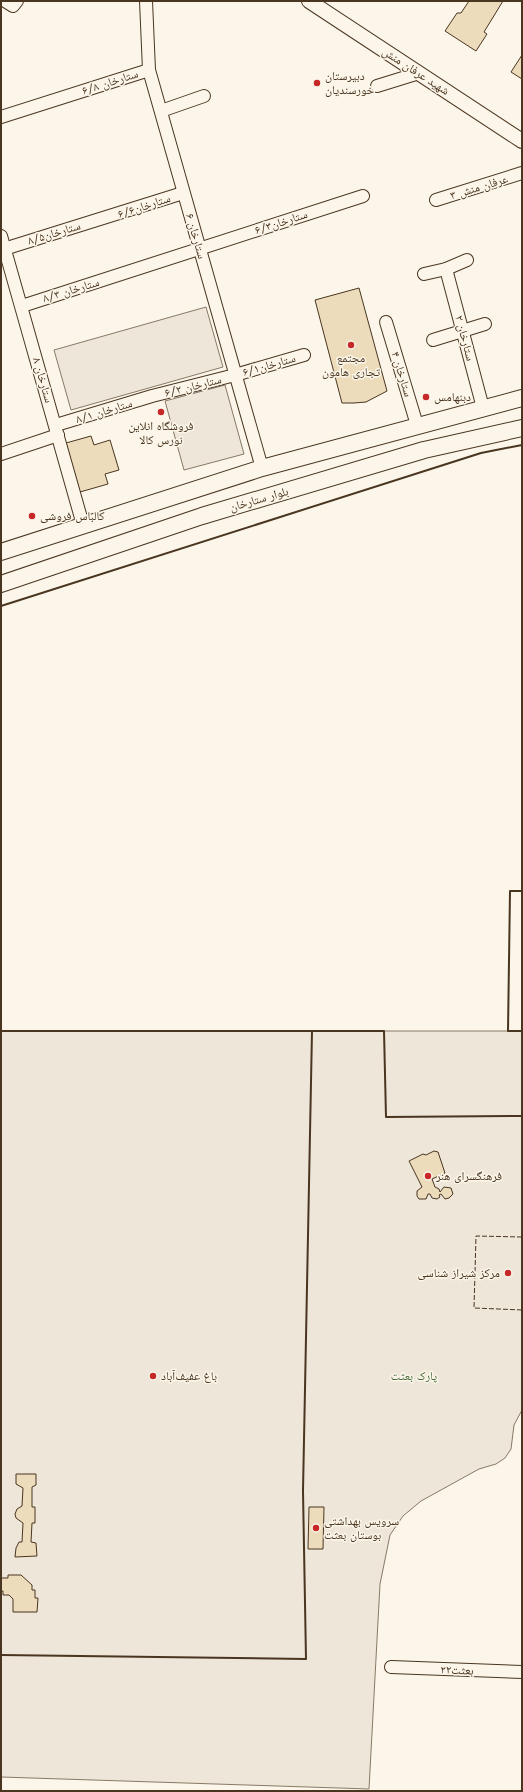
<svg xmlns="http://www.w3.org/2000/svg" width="523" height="1792" viewBox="0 0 523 1792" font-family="Jost,'Noto Naskh Arabic',sans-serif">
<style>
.green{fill:#ede6d9;stroke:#887966}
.building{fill:#ecdcbc;stroke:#4a3520}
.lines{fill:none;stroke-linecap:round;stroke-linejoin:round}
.minor-casing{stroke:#4a3520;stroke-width:14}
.tertiary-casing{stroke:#4a3520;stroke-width:16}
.secondary-casing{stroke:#4a3520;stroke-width:18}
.minor{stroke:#fbf6e9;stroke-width:12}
.tertiary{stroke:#fbf6e9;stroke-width:14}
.secondary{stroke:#fbf6e9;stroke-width:16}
.fence{stroke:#4a3520;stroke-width:1;stroke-dasharray:5 2;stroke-linecap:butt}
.wall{stroke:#4a3520;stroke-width:2}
.poi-dot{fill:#c62828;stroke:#fbf6e9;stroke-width:1.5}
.labels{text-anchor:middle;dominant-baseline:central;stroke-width:3;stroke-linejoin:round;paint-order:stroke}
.street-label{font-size:12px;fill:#4a3520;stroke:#fbf6e9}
.poi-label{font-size:12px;fill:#4a3520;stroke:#fbf6e9;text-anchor:start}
.park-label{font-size:12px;fill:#436837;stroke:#fbf6e9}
</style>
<rect width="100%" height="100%" fill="#fbf6e9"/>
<!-- green -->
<g class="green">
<polygon points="206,307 223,367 71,410 54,350"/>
<polygon points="225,385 244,454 184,470 165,401"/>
<polygon points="1,1031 522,1031 522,1410 514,1425 511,1449 505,1458 496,1464 479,1469 421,1501 403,1516 390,1535 380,1584 369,1789 1,1777"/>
</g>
<!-- building -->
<g class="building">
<polygon points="469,1 503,1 484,32 487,34 476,51 445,31 457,13 461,13"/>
<polygon points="522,55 522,79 511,72"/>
<polygon points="359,288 387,391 366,402 354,403 342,403 315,300"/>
<polygon points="91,436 94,445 110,440 119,470 105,474 108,484 80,492 66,443"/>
<polygon points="434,1151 438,1152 445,1173 432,1179 435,1187 439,1189 440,1192 444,1187 451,1188 453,1194 449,1198 445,1199 441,1194 439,1195 440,1197 437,1199 432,1198 430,1194 428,1194 426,1199 419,1199 417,1196 417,1191 422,1187 409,1161 423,1154 426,1155"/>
<polygon points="16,1474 36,1474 36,1485 32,1487 32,1507 35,1507 35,1523 32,1523 31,1542 36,1543 37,1556 15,1557 16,1548 19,1542 22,1542 23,1523 16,1518 15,1514 17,1509 22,1506 23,1488 16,1484"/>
<polygon points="309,1507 324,1507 323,1549 308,1549"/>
<polygon points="8,1575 21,1575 32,1585 32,1590 35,1590 35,1598 38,1598 37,1612 13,1612 13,1599 9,1595 3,1595 3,1591 1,1591 1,1578 8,1578"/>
</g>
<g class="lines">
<!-- minor casing -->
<g class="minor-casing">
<g id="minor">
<polyline points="5,1 13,6 17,1"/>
<polyline points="146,1 149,70 262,468"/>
<polyline points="377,86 419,73"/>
<polyline points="161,111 204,96"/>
<polyline points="1,117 149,70"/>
<polyline points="436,200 522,173"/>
<polyline points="1,236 83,525"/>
<polyline points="4,249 183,193"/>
<polyline points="446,269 483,408"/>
<polyline points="424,274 446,269 467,260"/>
<polyline points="22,306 363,196"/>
<polyline points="386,322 417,425"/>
<polyline points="433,340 485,324"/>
<polyline points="56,425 152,396 235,375 304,355"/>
<polyline points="1,454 58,435"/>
<polyline points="391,1667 522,1672"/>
</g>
</g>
<!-- tertiary casing -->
<g class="tertiary-casing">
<polyline id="tertiary" points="309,1 522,141"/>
</g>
<!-- secondary casing -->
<g class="secondary-casing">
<g id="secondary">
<polyline points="1,552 262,468 522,398"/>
<polyline points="1,584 202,516 424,450 522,428"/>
</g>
</g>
<!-- minor -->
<use href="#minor" class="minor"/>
<!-- tertiary -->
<use href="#tertiary" class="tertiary"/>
<!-- secondary -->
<use href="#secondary" class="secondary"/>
<!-- fence -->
<polyline class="fence" points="522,1237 476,1236 474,1308 522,1310"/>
<!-- wall -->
<g class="wall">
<polyline points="1,606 481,453 522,445"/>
<polyline points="522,891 510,891 508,1031 522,1031"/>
<polyline points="1,1031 312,1031"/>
<polyline points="1,1655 306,1659 303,1491 312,1031 384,1031 386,1117 522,1116"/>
</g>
</g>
<!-- markers -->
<g class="poi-dot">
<circle cx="317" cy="83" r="4"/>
<circle cx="351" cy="345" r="4"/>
<circle cx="426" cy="397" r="4"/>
<circle cx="161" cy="412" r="4"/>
<circle cx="32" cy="516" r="4"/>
<circle cx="428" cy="1176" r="4"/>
<circle cx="508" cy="1273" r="4"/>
<circle cx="153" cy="1376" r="4"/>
<circle cx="316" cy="1528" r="4"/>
</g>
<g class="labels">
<!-- street labels -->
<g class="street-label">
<text transform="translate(416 71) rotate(33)">شهید عرفان منش</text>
<text transform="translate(110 82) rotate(-18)">ستارخان ۶/۸</text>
<text transform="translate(479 187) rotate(-17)">۳ عرفان منش</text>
<text transform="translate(144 206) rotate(-18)">ستارخان۶/۶</text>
<text transform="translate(281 222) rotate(-18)">ستارخان۶/۳</text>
<text transform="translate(54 233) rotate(-17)">ستارخان۸/۵</text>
<text transform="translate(196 236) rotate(74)">ستارخان ۶</text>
<text transform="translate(71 290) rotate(-17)">ستارخان ۸/۳</text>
<text transform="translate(465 338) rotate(75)">۲ ستارخان</text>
<text transform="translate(269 365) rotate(-16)">ستارخان۶/۱</text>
<text transform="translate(402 374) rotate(73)">۴ ستارخان</text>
<text transform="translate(43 380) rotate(74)">ستارخان ۸</text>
<text transform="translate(193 386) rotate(-14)">ستارخان ۶/۲</text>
<text transform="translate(104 411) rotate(-17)">ستارخان ۸/۱</text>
<text transform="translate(259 499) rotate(-16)">بلوار ستارخان</text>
<text transform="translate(457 1670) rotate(2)">بعثت۲۲</text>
</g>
<!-- poi labels -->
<g class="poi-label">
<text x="325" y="76">دبیرستان<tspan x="325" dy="14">خورسندیان</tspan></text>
<text x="351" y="358" text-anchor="middle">مجتمع<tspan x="351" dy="14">تجاری هامون</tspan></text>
<text x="434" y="397">دبنهامس</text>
<text x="161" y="426" text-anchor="middle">فروشگاه انلاین<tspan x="161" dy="14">نورس کالا</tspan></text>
<text x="40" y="516">کالباس فروشی</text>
<text x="436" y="1176">فرهنگسرای هنر</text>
<text x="500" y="1273" text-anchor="end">مرکز شیراز شناسی</text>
<text x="161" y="1376">باغ عفیف‌آباد</text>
<text x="324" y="1521">سرویس بهداشتی<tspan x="324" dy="14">بوستان بعثت</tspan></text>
</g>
<!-- park labels -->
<g class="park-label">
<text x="414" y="1376">پارک بعثت</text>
</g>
</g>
<!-- border -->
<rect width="523" height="1792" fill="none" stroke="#4a3520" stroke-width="4"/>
</svg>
